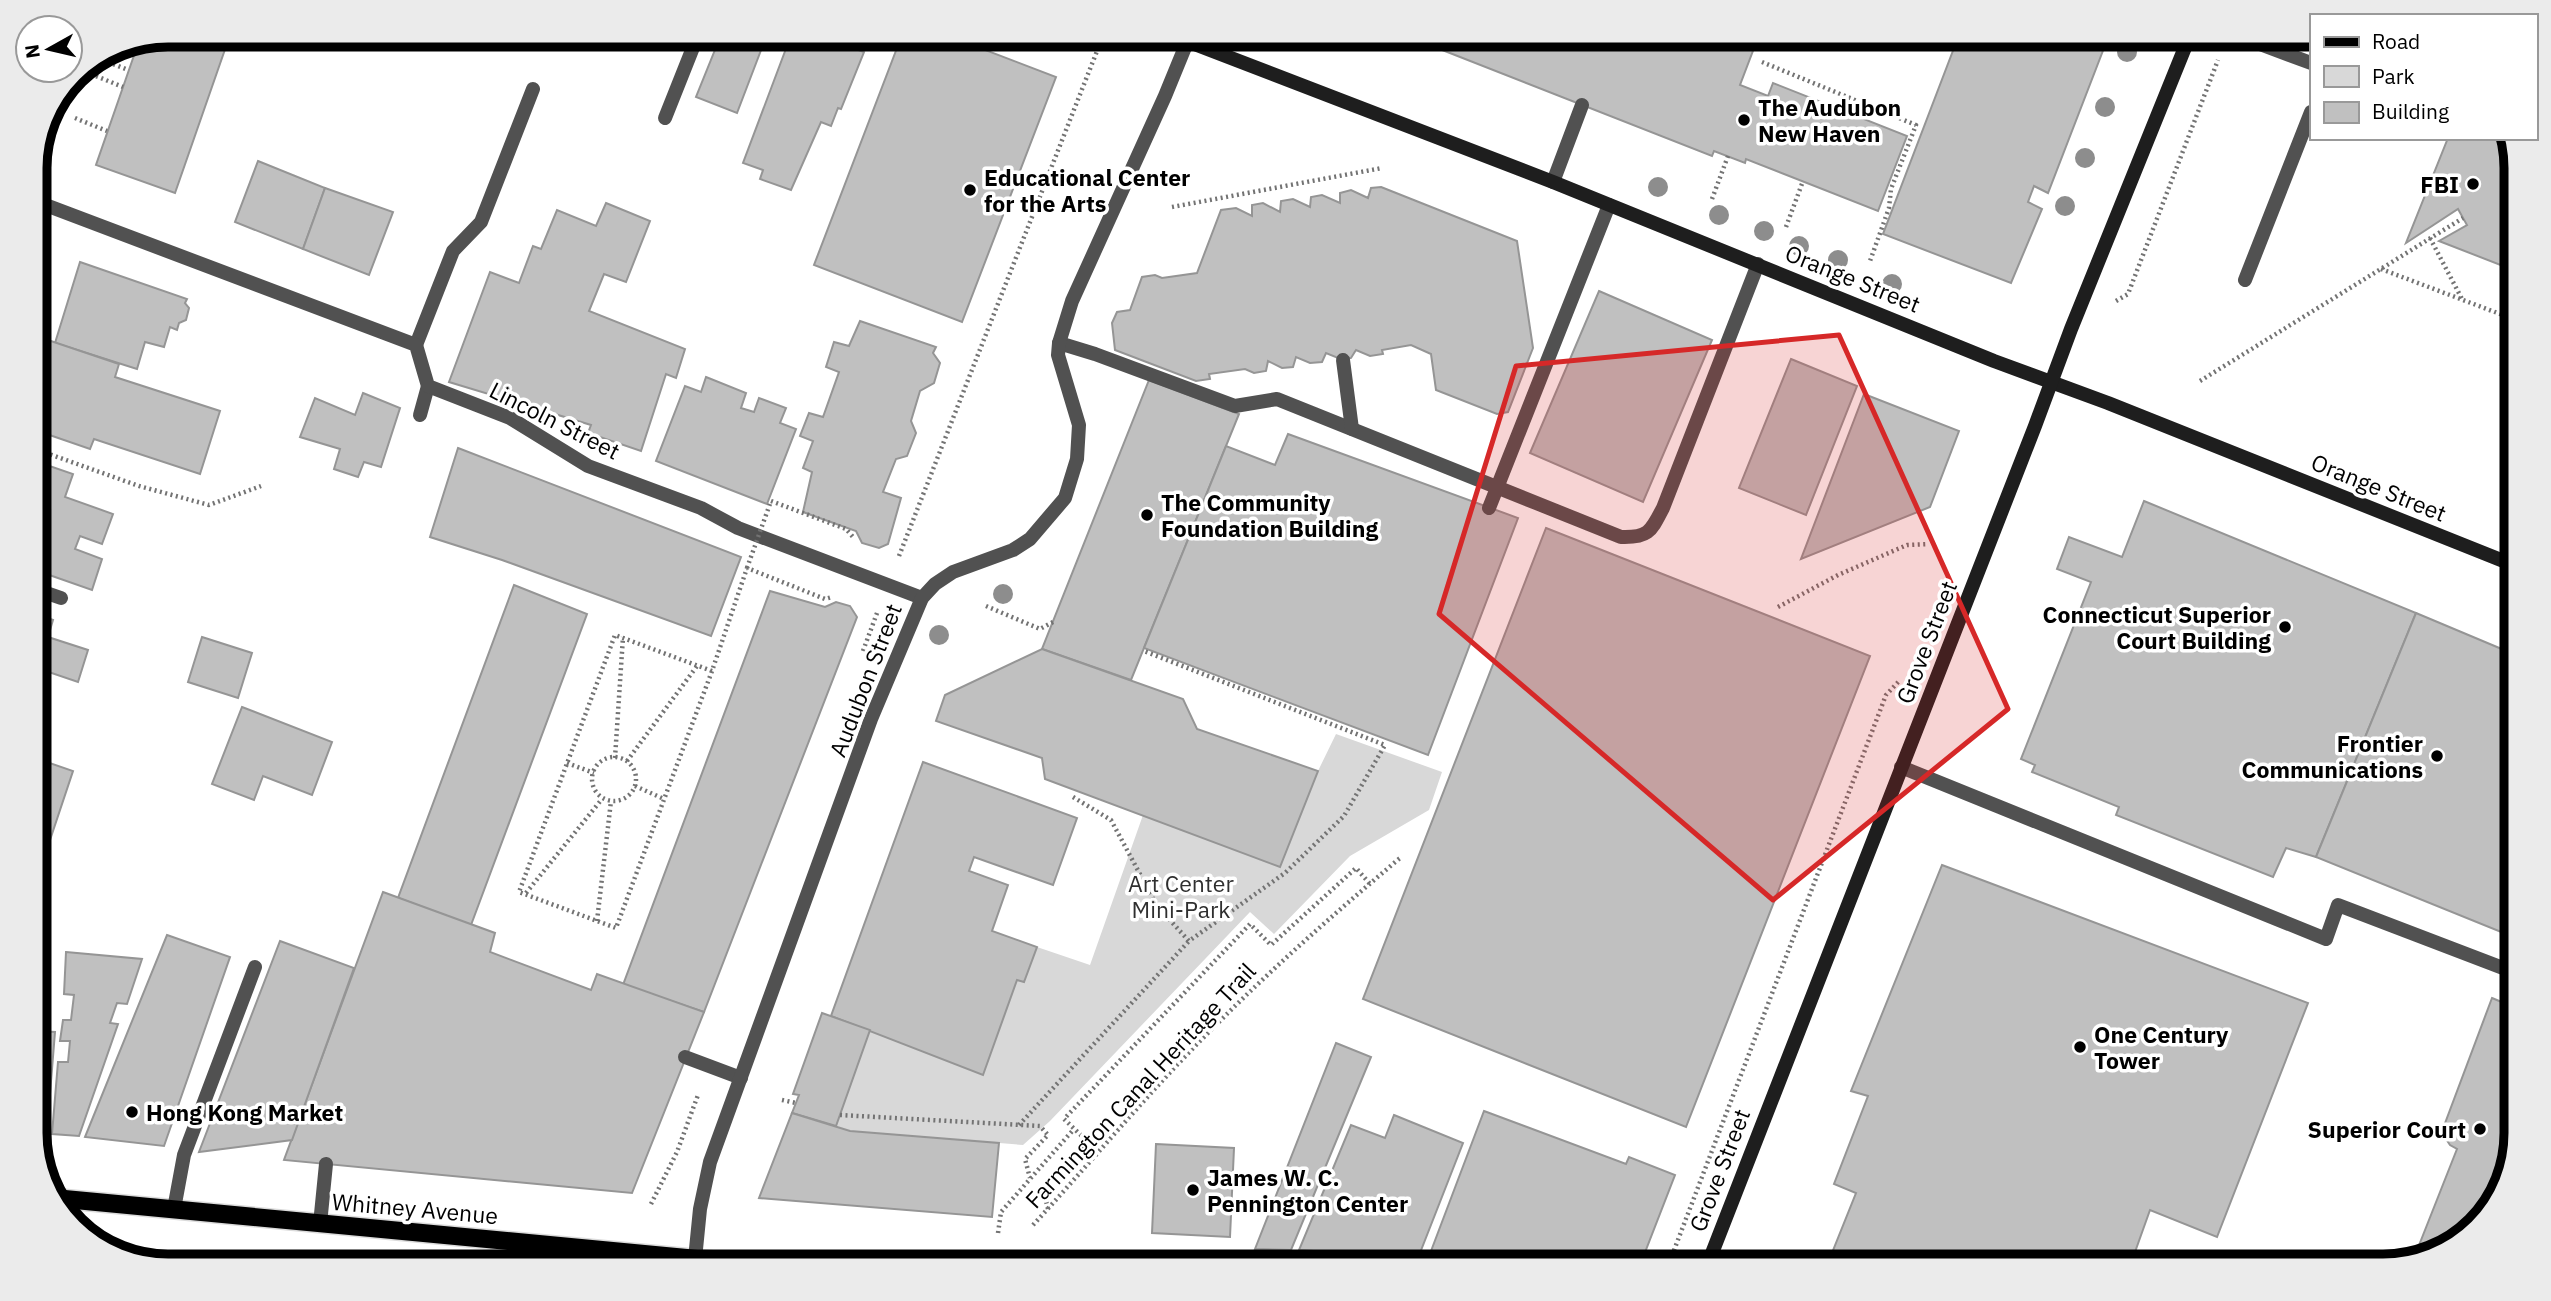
<svg xmlns="http://www.w3.org/2000/svg" width="2551" height="1301" viewBox="0 0 2551 1301" font-family="'IBM Plex Sans',sans-serif">
<style>
.green{fill:#d8d8d8}
.building{fill:#c0c0c0;stroke:#959595;stroke-width:2}
.lines{fill:none;stroke-linecap:round;stroke-linejoin:round}
.primary-casing{stroke:#dbdbdb;stroke-width:21}
.path{stroke:#737373;stroke-width:4.5;stroke-dasharray:2 3.5;stroke-linecap:butt}
.lane{stroke:#515151;stroke-width:14}
.street{stroke:#515151;stroke-width:14}
.secondary{stroke:#1e1e1e;stroke-width:14}
.primary{stroke:#000;stroke-width:18}
.path-bridge{stroke:#737373;stroke-width:4.5;stroke-dasharray:2 3.5;stroke-linecap:butt}
.tree{fill:#8d8d8d}
.marked{fill:#d62828;fill-opacity:0.2;stroke:#d62828;stroke-width:5;stroke-linejoin:round}
.poi-dot{fill:#000;stroke:#fff;stroke-width:2.5}
.labels{text-anchor:middle;dominant-baseline:central;stroke-width:7;stroke-linejoin:round;paint-order:stroke}
.poi-label{font-size:23px;font-weight:bold;fill:#000;stroke:#fff;text-anchor:start}
.street-label{font-size:23px;fill:#000;stroke:#fff}
.park-label{font-size:23px;fill:#2f2f2f;stroke:#fff}
.rim{fill:none;stroke:#000;stroke-width:9}
</style>
<rect width="100%" height="100%" fill="#fff"/>
<!-- green -->
<polygon class="green" points="1336,734 1442,772 1429,810 1350,856 1274,934 1250,912 1050,1121 1023,1145 850,1131 836,1126 870,1030 1017,980 1024,982 1037,947 1090,965 1143,815 1280,867 1318,771"/>
<!-- building -->
<g class="building">
<polygon points="168,35 230,35 175,193 96,165 139,41"/>
<polygon points="721,35 779,35 773,49 763,45 737,113 696,97"/>
<polygon points="797,35 864,35 858,50 864,52 841,109 838,108 831,126 821,122 791,190 760,179 763,170 743,163 790,38 795,40"/>
<polygon points="902,35 946,35 1056,77 962,322 814,265"/>
<polygon points="1404,35 1759,35 1740,85 1768,96 1773,83 1907,136 1878,211 1746,159 1745,163 1714,151 1712,156"/>
<polygon points="1959,35 2109,35 2048,193 2034,186 2028,202 2042,209 2011,283 1883,234"/>
<polygon points="2448,138 2509,138 2516,160 2516,271 2439,241 2467,225 2458,209 2406,243"/>
<polygon points="258,161 325,188 303,249 235,222"/>
<polygon points="1381,187 1517,241 1533,348 1508,412 1497,414 1436,390 1431,354 1411,345 1382,350 1383,354 1370,356 1356,350 1351,358 1343,360 1326,353 1322,362 1310,363 1296,357 1293,367 1282,368 1268,361 1266,371 1254,373 1245,369 1209,374 1210,379 1196,381 1115,350 1112,323 1117,312 1130,310 1142,277 1155,275 1162,278 1197,273 1221,210 1236,208 1252,216 1252,205 1263,203 1280,212 1281,201 1293,199 1310,207 1311,197 1322,195 1340,203 1340,193 1351,190 1368,198 1371,188"/>
<polygon points="325,188 393,212 369,275 303,249"/>
<polygon points="606,203 650,221 626,282 604,274 589,311 685,349 676,378 666,374 641,451 588,433 591,425 449,382 490,272 519,283 533,246 541,249 557,210 596,226"/>
<polygon points="80,262 187,299 185,303 189,308 186,320 179,323 177,330 170,327 164,347 145,342 137,369 55,343"/>
<polygon points="1599,291 1712,340 1643,502 1530,453"/>
<polygon points="860,321 936,347 933,353 940,363 934,383 920,391 911,421 916,433 907,456 896,459 883,492 901,498 888,544 879,548 862,543 856,531 803,512 812,472 803,468 813,441 800,436 809,413 823,417 839,372 826,367 834,342 849,346"/>
<polygon points="36,336 119,364 115,377 220,411 200,474 94,439 90,449 35,430"/>
<polygon points="1791,359 1857,386 1806,515 1739,488"/>
<polygon points="706,377 746,393 741,408 754,412 759,398 786,408 780,423 796,429 767,504 656,461 685,386 701,392"/>
<polygon points="1149,380 1239,414 1131,680 1042,649"/>
<polygon points="363,393 400,408 381,467 364,462 358,477 334,469 340,449 300,437 315,398 355,415"/>
<polygon points="1864,394 1959,431 1930,507 1801,559"/>
<polygon points="1288,434 1518,518 1428,755 1144,648 1226,446 1275,465"/>
<polygon points="458,448 741,557 711,636 502,560 430,537"/>
<polygon points="35,461 73,474 65,497 113,514 102,544 80,536 75,549 102,559 92,590 35,570"/>
<polygon points="2144,501 2416,613 2316,857 2286,848 2273,877 2116,815 2119,807 2032,772 2035,765 2021,759 2091,582 2057,569 2069,537 2122,557"/>
<polygon points="1546,528 1870,656 1686,1127 1363,999"/>
<polygon points="514,585 587,614 471,925 398,898"/>
<polygon points="770,591 825,607 836,602 850,606 857,617 704,1012 623,985"/>
<polygon points="2416,613 2516,655 2516,938 2316,857"/>
<polygon points="35,614 53,620 48,637 88,650 78,682 37,668 35,673"/>
<polygon points="202,637 252,653 238,698 188,682"/>
<polygon points="1042,649 1183,699 1197,729 1318,771 1280,867 1045,779 1042,758 936,721 945,695"/>
<polygon points="242,707 332,742 312,795 263,776 254,800 212,784"/>
<polygon points="35,758 73,771 43,861 35,858"/>
<polygon points="923,762 1077,818 1053,885 974,857 969,871 1008,885 992,931 1037,947 1024,982 1017,980 983,1075 831,1016"/>
<polygon points="1942,865 2308,1003 2217,1237 2150,1210 2130,1266 1864,1266 1832,1253 1856,1193 1834,1184 1868,1096 1851,1091"/>
<polygon points="383,892 495,933 490,952 591,990 597,974 704,1012 632,1193 284,1160"/>
<polygon points="167,935 230,957 164,1146 85,1137"/>
<polygon points="280,941 354,968 292,1140 199,1152"/>
<polygon points="66,952 142,959 127,1004 117,1003 110,1023 118,1024 79,1136 52,1134 58,1062 68,1062 70,1041 60,1041 63,1020 71,1020 74,995 64,994"/>
<polygon points="2492,998 2516,1008 2516,1133 2502,1192 2450,1248 2414,1258 2457,1149 2450,1145 2444,1136 2444,1126"/>
<polygon points="822,1013 870,1030 836,1126 792,1113 799,1095 793,1094"/>
<polygon points="35,1031 55,1032 47,1131 35,1130"/>
<polygon points="1336,1043 1371,1057 1291,1250 1255,1249"/>
<polygon points="1484,1111 1626,1164 1629,1157 1675,1175 1642,1260 1632,1266 1553,1266 1428,1259"/>
<polygon points="792,1113 850,1131 999,1143 992,1217 759,1198"/>
<polygon points="1394,1115 1463,1143 1418,1258 1299,1250 1351,1125 1385,1138"/>
<polygon points="1156,1144 1234,1148 1230,1237 1152,1233"/>
</g>
<g class="lines">
<!-- primary casing -->
<g class="primary-casing">
<polyline id="primary" points="54,1198 772,1266"/>
</g>
<!-- path -->
<g class="path">
<polyline points="98,58 128,70"/>
<polyline points="1762,62 1916,125 1891,189 1889,208 1870,261"/>
<polyline points="91,74 123,87"/>
<polyline points="75,118 107,131"/>
<polyline points="1712,199 1728,156"/>
<polyline points="1172,207 1382,168"/>
<polyline points="1786,227 1803,181"/>
<polyline points="2430,238 2462,299"/>
<polyline points="2381,269 2516,320"/>
<polyline points="2116,301 2128,294 2218,60"/>
<polyline points="2200,381 2463,218"/>
<polyline points="35,449 139,486 209,505 261,486"/>
<polyline points="771,501 846,529 853,537"/>
<polyline points="899,556 1099,46"/>
<polyline points="986,606 1040,629 1053,622"/>
<polyline points="1778,607 1838,575 1907,545 1928,544"/>
<polyline points="863,651 877,613"/>
<polyline points="712,671 615,635 519,892 616,928 712,671 747,568 825,599 832,597"/>
<circle cx="614" cy="779" r="22"/>
<polyline points="615,758 623,637"/>
<polyline points="627,761 697,666"/>
<polyline points="567,763 594,773"/>
<polyline points="635,786 664,799"/>
<polyline points="1073,797 1111,820 1157,906 1189,941 1285,873 1344,816 1385,745 1144,651"/>
<polyline points="526,893 602,799"/>
<polyline points="597,921 611,801"/>
<polyline points="782,1100 796,1103"/>
<polyline points="840,1115 1040,1126 1048,1135 1025,1159 1030,1178"/>
<polyline points="1019,1125 1189,941"/>
<polyline points="651,1204 677,1152 698,1095"/>
<polyline points="1048,1209 1043,1189 1087,1141 1064,1119 1250,924 1271,945 1356,868 1370,884"/>
<path d="M1033,1225C1092,1161 1148,1093 1210,1031C1270,970 1334,914 1400,858"/>
<polyline points="998,1233 1001,1212 1074,1129"/>
<polyline points="1668,1266 1886,695 1900,680"/>
</g>
<!-- lane -->
<g class="lane">
<polyline points="2236,35 2311,63"/>
<polyline points="665,118 698,35"/>
<polyline points="1553,182 1582,105"/>
<polyline points="2245,280 2311,112"/>
<path d="M1059,343L1095,354L1235,406L1277,399L1621,537C1649,538 1651,531 1663,508L1758,264"/>
<polyline points="416,345 453,251 481,222 533,89"/>
<polyline points="1343,360 1352,429"/>
<polyline points="420,415 428,386"/>
<polyline points="1489,508 1609,205"/>
<polyline points="35,589 61,598"/>
<polyline points="1901,767 2326,939 2338,905 2516,973"/>
<polyline points="685,1057 741,1078"/>
<polyline points="174,1209 184,1155 255,967"/>
<polyline points="320,1224 326,1164"/>
</g>
<!-- street -->
<g class="street">
<polyline points="35,201 416,345 428,386 510,418 588,466 701,508 738,528 922,598"/>
<polyline points="695,1259 700,1209 710,1162 871,719 922,598 935,584 953,572 1013,550 1030,539 1065,498 1077,459 1079,425 1058,355 1059,343 1072,301 1165,96 1190,35"/>
</g>
<!-- secondary -->
<g class="secondary">
<polyline points="1171,35 1553,182 1994,361 2108,403 2516,566"/>
<polyline points="1707,1266 2035,426 2071,329 2190,35"/>
</g>
<!-- primary -->
<use href="#primary" class="primary"/>
<!-- path-bridge -->
<polyline class="path-bridge" points="747,568 771,501"/>
</g>
<!-- trees -->
<g class="tree">
<circle cx="2127" cy="52" r="10"/>
<circle cx="2105" cy="107" r="10"/>
<circle cx="2085" cy="158" r="10"/>
<circle cx="1658" cy="187" r="10"/>
<circle cx="2065" cy="206" r="10"/>
<circle cx="1719" cy="215" r="10"/>
<circle cx="1764" cy="231" r="10"/>
<circle cx="1799" cy="246" r="10"/>
<circle cx="1838" cy="260" r="10"/>
<circle cx="1892" cy="284" r="10"/>
<circle cx="1003" cy="594" r="10"/>
<circle cx="939" cy="635" r="10"/>
</g>
<!-- marked area -->
<path class="marked" d="M1839,335L2008,709L1773,900L1439,614L1516,366Z"/>
<!-- markers -->
<g class="poi-dot">
<circle cx="1744" cy="120" r="7"/>
<circle cx="2473" cy="184" r="7"/>
<circle cx="970" cy="190" r="7"/>
<circle cx="1147" cy="515" r="7"/>
<circle cx="2285" cy="627" r="7"/>
<circle cx="2437" cy="756" r="7"/>
<circle cx="2080" cy="1047" r="7"/>
<circle cx="132" cy="1112" r="7"/>
<circle cx="2480" cy="1129" r="7"/>
<circle cx="1193" cy="1190" r="7"/>
</g>
<g class="labels">
<!-- poi labels -->
<g class="poi-label">
<text x="1758" y="107">The Audubon<tspan x="1758" dy="26">New Haven</tspan></text>
<text x="984" y="177">Educational Center<tspan x="984" dy="26">for the Arts</tspan></text>
<text x="2459" y="184" text-anchor="end">FBI</text>
<text x="1161" y="502">The Community<tspan x="1161" dy="26">Foundation Building</tspan></text>
<text x="2271" y="614" text-anchor="end">Connecticut Superior<tspan x="2271" dy="26">Court Building</tspan></text>
<text x="2423" y="743" text-anchor="end">Frontier<tspan x="2423" dy="26">Communications</tspan></text>
<text x="2094" y="1034">One Century<tspan x="2094" dy="26">Tower</tspan></text>
<text x="146" y="1112">Hong Kong Market</text>
<text x="2466" y="1129" text-anchor="end">Superior Court</text>
<text x="1207" y="1177">James W. C.<tspan x="1207" dy="26">Pennington Center</tspan></text>
</g>
<!-- street labels -->
<g class="street-label">
<text transform="translate(1853 278) rotate(22)">Orange Street</text>
<text transform="translate(555 420) rotate(27)">Lincoln Street</text>
<text transform="translate(2379 487) rotate(22)">Orange Street</text>
<text transform="translate(1926 642) rotate(-69)">Grove Street</text>
<text transform="translate(865 680) rotate(-69)">Audubon Street</text>
<text transform="translate(1140 1085) rotate(-47)">Farmington Canal Heritage Trail</text>
<text transform="translate(1719 1170) rotate(-69)">Grove Street</text>
<text transform="translate(415 1208) rotate(5)">Whitney Avenue</text>
</g>
<!-- park labels -->
<g class="park-label">
<text x="1181" y="883">Art Center<tspan x="1181" dy="26">Mini-Park</tspan></text>
</g>
</g>
<!-- crop -->
<path d="M0 0H2551V1301H0ZM168 47H2383A121 121 0 0 1 2504 168V1133A121 121 0 0 1 2383 1254H168A121 121 0 0 1 47 1133V168A121 121 0 0 1 168 47Z" fill="#ebebeb" fill-rule="evenodd"/>
<path class="rim" d="M168 47H2383A121 121 0 0 1 2504 168V1133A121 121 0 0 1 2383 1254H168A121 121 0 0 1 47 1133V168A121 121 0 0 1 168 47Z"/>
<!-- legend -->
<rect x="2310" y="14" width="228" height="126" fill="#ffffff" stroke="#999999" stroke-width="2"/>
<rect x="2324" y="37" width="35" height="10" fill="#000000" stroke="#999999" stroke-width="2"/>
<text x="2372" y="49" font-size="21" fill="#000000">Road</text>
<rect x="2324" y="66" width="35" height="21" fill="#d8d8d8" stroke="#999999" stroke-width="2"/>
<text x="2372" y="84" font-size="21" fill="#000000">Park</text>
<rect x="2324" y="102" width="35" height="21" fill="#c0c0c0" stroke="#999999" stroke-width="2"/>
<text x="2372" y="119" font-size="21" fill="#000000">Building</text>
<!-- north arrow -->
<g transform="translate(49 49) rotate(262)"><circle r="33" fill="#ffffff" stroke="#999999" stroke-width="2"/>
<path d="M0-5L12 26L0 18L-12 26Z" fill="#000000"/>
<text y="-10" font-size="19" font-weight="bold" text-anchor="middle" fill="#000000">N</text>
</g>
</svg>
